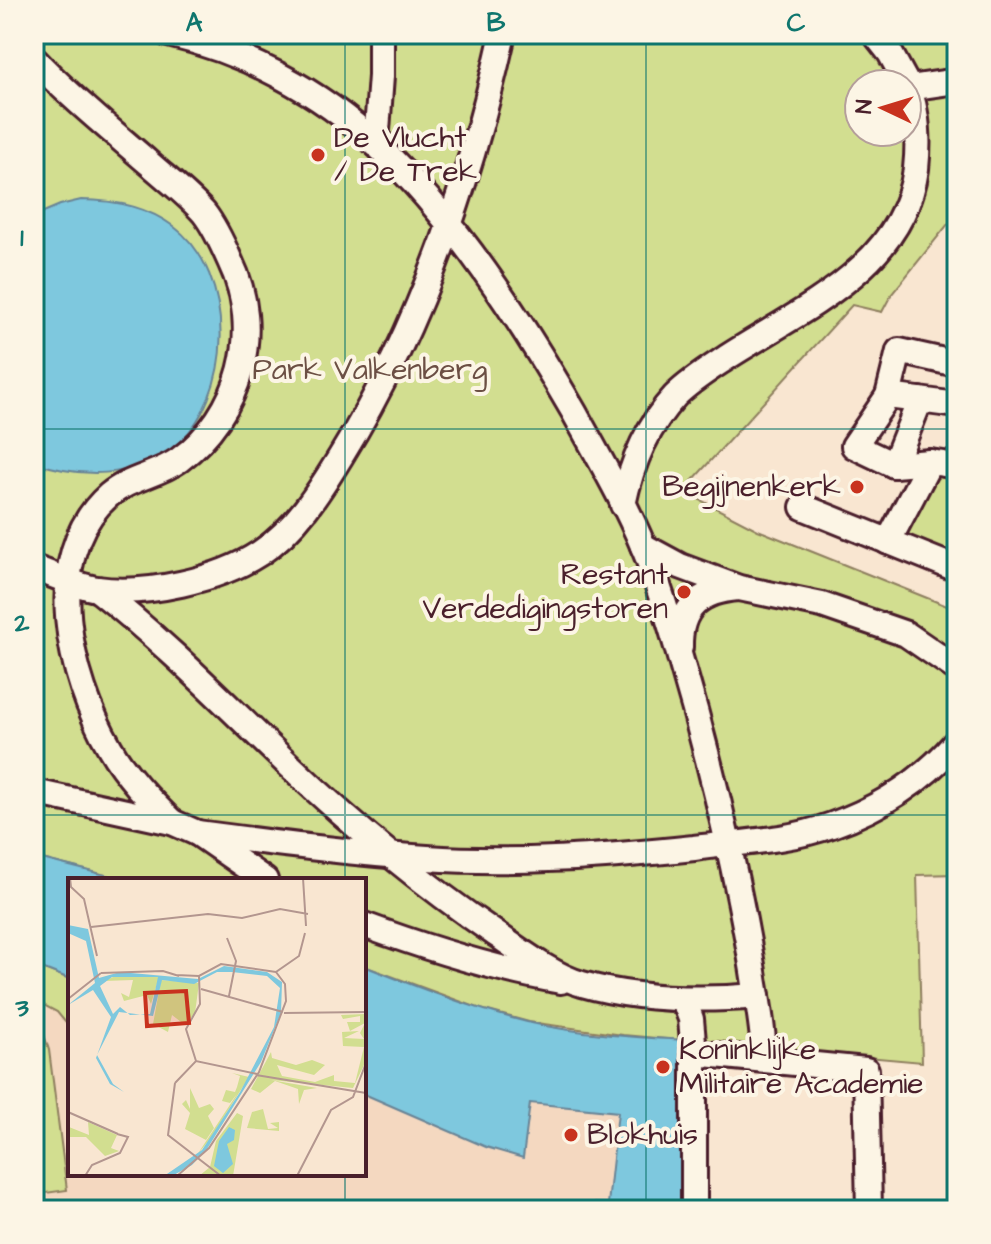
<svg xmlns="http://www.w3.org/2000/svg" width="991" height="1244" viewBox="0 0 991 1244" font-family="'Architects Daughter',sans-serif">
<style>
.built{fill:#f4d8c0}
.green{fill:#d2de90;stroke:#8e7e5e;stroke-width:2;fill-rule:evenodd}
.water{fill:#7ec8de;stroke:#698496;stroke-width:2}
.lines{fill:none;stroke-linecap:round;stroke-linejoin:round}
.pedestrian-casing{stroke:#4a1f2b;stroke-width:30}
.pedestrian{stroke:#fcf5e5;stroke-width:24}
.grid{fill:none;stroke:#0f766e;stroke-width:2;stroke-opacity:0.55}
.poi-dot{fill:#c8321e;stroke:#fcf5e5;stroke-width:3}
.labels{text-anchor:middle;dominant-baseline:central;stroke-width:8;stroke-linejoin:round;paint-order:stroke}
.poi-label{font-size:30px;fill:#4a1f2b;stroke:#fcf5e5;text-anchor:start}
.park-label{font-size:30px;fill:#6c4f44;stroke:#fcf5e5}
.inset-road{fill:none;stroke:#b3968f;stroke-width:2}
.view{fill:#c8321e;fill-opacity:0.15;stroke:#c8321e;stroke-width:4}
.inset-edge{fill:none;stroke:#4a1f2b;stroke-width:4}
.neatline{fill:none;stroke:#0f766e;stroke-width:3}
.grid-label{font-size:26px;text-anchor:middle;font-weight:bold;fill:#0f766e}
</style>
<rect width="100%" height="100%" fill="#f9e6d1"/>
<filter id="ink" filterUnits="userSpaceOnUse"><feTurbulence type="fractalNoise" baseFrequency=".0125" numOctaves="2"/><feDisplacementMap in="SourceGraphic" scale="16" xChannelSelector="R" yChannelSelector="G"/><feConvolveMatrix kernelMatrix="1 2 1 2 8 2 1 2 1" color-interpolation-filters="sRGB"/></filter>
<g filter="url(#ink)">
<!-- built -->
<polygon class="built" points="34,965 70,979 70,1174 364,1174 364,1094 486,1147 522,1158 530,1102 619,1112 686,1210 34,1210"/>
<!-- green -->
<g class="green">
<path d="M34,34H957V213L891,295L882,312L852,305L683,491L758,530L957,610V874L917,875L922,1062L623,1035L529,1022L481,1009L364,966V880H125L34,857ZM859,84H907V132H859Z"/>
<polygon points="935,472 957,476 957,564 900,541"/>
<polygon points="34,965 70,979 70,1028 57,1012 34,1000"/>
<polygon points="34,1024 44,1035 49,1050 67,1190 45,1193 48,1210 34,1210"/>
</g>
<!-- water -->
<g class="water">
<path d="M81,200C113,200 146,206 173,226C238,274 235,398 173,448C134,479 79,478 34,462V216L60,205Z"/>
<polygon points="34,857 125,880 70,880 70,979 34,965"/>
<path d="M364,966C417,987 471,1008 527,1022C578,1034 633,1037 685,1040L686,1210H557L556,1202L608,1204L618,1112L530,1103L523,1158L486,1147L364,1094Z"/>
</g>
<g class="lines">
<!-- pedestrian casing -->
<g class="pedestrian-casing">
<g id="pedestrian">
<path d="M168,34C245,52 319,90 377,145C456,220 519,317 574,412C598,456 624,500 643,546C657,579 667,613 677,647C697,714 714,780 729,848C739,893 748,938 755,984C759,1008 764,1034 764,1059"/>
<polyline points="875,34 890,53 907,84"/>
<path d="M34,59C70,97 111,130 150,164C168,180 188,195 204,213C215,227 223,245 230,261C264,331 241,414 179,460C158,475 129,478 109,495C39,556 70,680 110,748C126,776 149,799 172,822"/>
<polyline points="909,88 950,82 957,77"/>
<polyline points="376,144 381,76 381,34"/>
<polyline points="888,396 899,351 957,364"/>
<polyline points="957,405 888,396 854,446 894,465 930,462 957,466"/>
<polyline points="894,465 920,400"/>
<path d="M623,505C631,465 647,426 675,396C691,380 711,368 729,356C804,308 903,266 916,169C919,141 918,111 907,85"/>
<polyline points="803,507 957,569"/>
<polyline points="888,542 930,462"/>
<polyline points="643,546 680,566 739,588 822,605 906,634 957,669"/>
<path d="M34,568C54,575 76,586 97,589C146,596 219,580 260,553C296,529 319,492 341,456C421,327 470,182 503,34"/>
<path d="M97,589C166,643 227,706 290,766C353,826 421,883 493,932C518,949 553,976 582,984C639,1000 699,1001 757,996"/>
<path d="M680,647C679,607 701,591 738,588"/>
<polyline points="34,792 172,822 197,833 265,880"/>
<path d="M197,833C273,843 350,853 427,858C516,864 606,857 694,848C741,842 788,841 832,825C880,808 924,780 957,741"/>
<path d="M364,925C429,949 493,969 561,981"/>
<polyline points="680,999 687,1008 691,1019 694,1053 694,1210"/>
<polyline points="694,1053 866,1070 869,1210"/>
</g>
</g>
<!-- pedestrian -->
<use href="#pedestrian" class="pedestrian"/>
</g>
</g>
<!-- grid -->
<path class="grid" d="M345,34V880M646,34V1210M34,429H957M34,815H957M345,1174V1210"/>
<!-- markers -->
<g class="poi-dot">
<circle cx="318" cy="155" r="8"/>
<circle cx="857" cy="487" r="8"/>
<circle cx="684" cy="592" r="8"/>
<circle cx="663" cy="1067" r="8"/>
<circle cx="571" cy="1135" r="8"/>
</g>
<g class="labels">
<!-- poi labels -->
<g class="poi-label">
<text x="334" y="138">De Vlucht<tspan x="334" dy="34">/ De Trek</tspan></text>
<text x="841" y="487" text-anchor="end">Begijnenkerk</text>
<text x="668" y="575" text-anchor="end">Restant<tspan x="668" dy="34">Verdedigingstoren</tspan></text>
<text x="679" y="1050">Koninklijke<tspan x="679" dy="34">Militaire Academie</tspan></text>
<text x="587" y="1135">Blokhuis</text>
</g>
<!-- park labels -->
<g class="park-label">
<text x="370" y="370">Park Valkenberg</text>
</g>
</g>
<!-- overview -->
<g transform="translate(68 878)">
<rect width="298" height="298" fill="#f9e6d1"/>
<path d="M45,99H91L83,126L79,117L56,123L53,115L61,119L65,102L36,103ZM93,102L131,105L127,135L117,147L104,137L100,154L85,146ZM297,136L298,169L296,187L285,210L203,202L249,210L236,212L231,226L230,211L207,203L192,215L183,211L203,174L204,180L228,187L244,182L257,187L246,197L209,187L214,198L247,204L266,197V203L287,205L296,169L275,168L274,154L291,153L276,160L296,161L292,155L297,145L282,153L279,144H292V138L275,141L273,137ZM164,195L181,199L142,261L129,277L169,216L162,225L154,223L158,212L167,214L169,209L172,198ZM122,210L131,230L142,226L146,231L140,238L146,250L138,262L117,251L122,235L114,226L118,222L122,231ZM195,231L200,251L210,250L202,245L211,244V253L179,250L184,234ZM169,235L175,238L165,298H131L142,289L148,263ZM20,244L49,257L43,270L51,273L37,278L18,259H0L1,249L21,257Z" fill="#d2de90"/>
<path d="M0,47L20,51L31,100L52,94L130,101L156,88L199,94L214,104L213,135L193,184L139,271L124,287L104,298H96L134,272L172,214L206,149L212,110L199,98L164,94H149L126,106L94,102L85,138L51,134L29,177L45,206L56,214L42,206L28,180L43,139L25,112L0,127L27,105L18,63L0,55ZM44,99H90L82,136L62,137L52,129L45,136L32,108ZM161,249L167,252L166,262L159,266L165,286L155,295L146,288L151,263Z" fill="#7ec8de" fill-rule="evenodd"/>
<path class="inset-road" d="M2,0L3,9L16,21L29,78M235,0L238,48M23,49L140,36L174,40L212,31L240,36M159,60L168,83L161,118M33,95L95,93L111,98M108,97L131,98L153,86L208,94M133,111L215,134M0,121L33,95M216,135L298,134M128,183L118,151L132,126L131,98M188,197L298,215M107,205L100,257L153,298M107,205L128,183L189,196M0,234L50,256M17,298L24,287L52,275L60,259L49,256M109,298L141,270L191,194L218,123L217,106L208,94L231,78L237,55M229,298L263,232L285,219L298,185"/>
<path class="view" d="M118,113L121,145L79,148L77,115Z"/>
<rect width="298" height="298" class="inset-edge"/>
</g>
<!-- margin -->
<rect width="991" height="1244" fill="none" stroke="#fcf5e5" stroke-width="88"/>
<!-- north arrow -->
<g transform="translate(883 108) rotate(274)"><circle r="38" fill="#fcf5e5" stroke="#b59f9b" stroke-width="2"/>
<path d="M0-6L14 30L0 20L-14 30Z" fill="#c8321e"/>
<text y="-12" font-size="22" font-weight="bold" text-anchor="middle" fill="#4a1f2b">N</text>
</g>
<rect x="44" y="44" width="903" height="1156" class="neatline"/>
<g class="grid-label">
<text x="194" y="31">A</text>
<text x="496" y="31">B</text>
<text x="796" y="31">C</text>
<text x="22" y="246">1</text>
<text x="22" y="631">2</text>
<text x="22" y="1016">3</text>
</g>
</svg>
